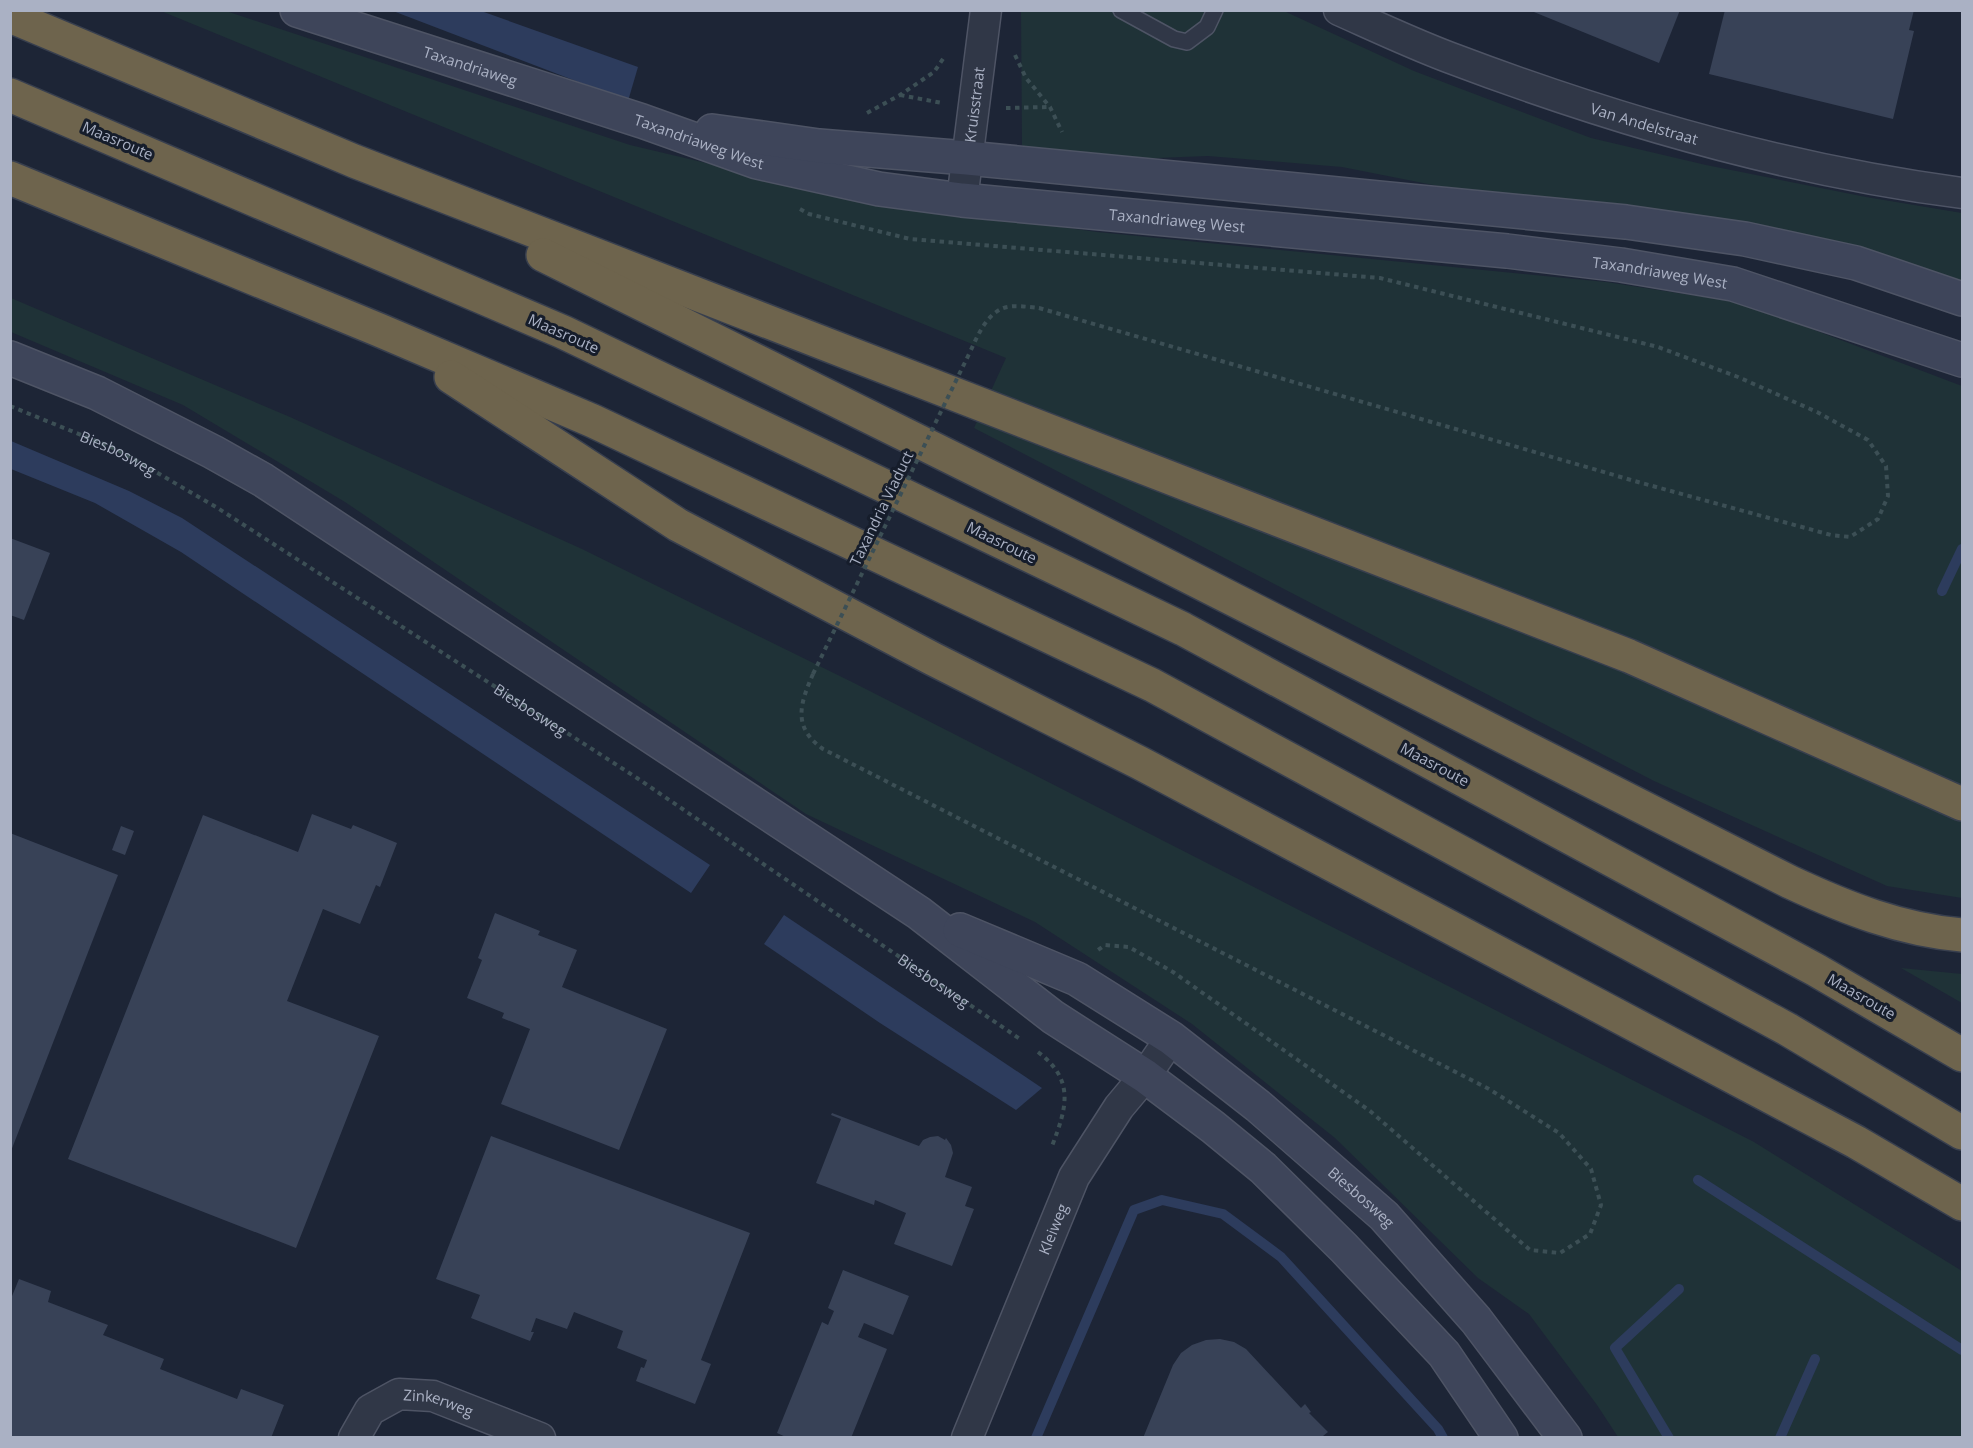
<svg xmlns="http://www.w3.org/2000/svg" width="1973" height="1448" viewBox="0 0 1973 1448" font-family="'Open Sans',sans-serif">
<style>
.green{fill:#1f3237}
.water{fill:#2d3c5d}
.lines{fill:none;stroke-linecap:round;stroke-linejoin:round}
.stream{stroke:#2d3c5d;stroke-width:10}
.building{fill:#384257}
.lane-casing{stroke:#4e5465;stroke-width:18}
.street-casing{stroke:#4e5465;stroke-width:33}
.secondary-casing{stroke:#4e5465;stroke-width:36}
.highway-casing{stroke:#383f4e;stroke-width:36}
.path{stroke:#3c4f55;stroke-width:4;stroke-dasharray:4.5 4.5;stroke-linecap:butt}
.lane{stroke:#303747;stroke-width:15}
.street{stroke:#303747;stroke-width:30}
.secondary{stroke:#3e455a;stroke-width:33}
.highway{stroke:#6e644d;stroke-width:33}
.path-bridge{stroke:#3c4f55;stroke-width:4;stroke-dasharray:4.5 4.5;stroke-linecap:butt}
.labels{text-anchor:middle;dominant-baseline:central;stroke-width:6;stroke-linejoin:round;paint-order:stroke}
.street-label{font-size:15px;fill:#aab1c4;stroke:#161d2b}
</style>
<rect width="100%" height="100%" fill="#1d2536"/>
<!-- green -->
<g class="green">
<polygon points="161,11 226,11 630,145 858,199 1097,232 1606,282 1743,303 1962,386 1962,898 1887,886 1654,781 974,428 1006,358"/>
<polygon points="1021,11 1284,11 1414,71 1591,138 1706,165 1866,197 1962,213 1962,283 1479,194 1342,167 1208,156 1079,161 1039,160 1022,145"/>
<polygon points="11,298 290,417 582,549 854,683 1754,1142 1962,1271 1962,1437 1618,1437 1597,1405 1529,1314 1478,1278 1335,1138 1192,1024 1035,922 806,814 345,502 183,405 11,332"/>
<polygon points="1901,968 1962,974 1962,1003"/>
</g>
<!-- water -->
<g class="water">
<polygon points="393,11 481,11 638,67 628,101"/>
<polygon points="11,441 129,491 182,518 710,865 691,893 181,552 95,503 11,469"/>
<polygon points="784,915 1042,1088 1016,1110 880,1023 764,944"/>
</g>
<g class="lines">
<!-- stream -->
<g class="stream">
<polyline points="1942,591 1962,549"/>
<polyline points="1698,1180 1962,1350"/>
<polyline points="1036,1438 1134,1210 1162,1200 1223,1214 1281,1257 1438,1429 1443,1438"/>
<polyline points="1669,1438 1615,1348 1679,1289"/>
<polyline points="1780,1438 1815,1359"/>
</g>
</g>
<!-- building -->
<g class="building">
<polygon points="1529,10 1680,10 1659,63"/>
<polygon points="1725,10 1914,10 1909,30 1914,31 1893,119 1709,74"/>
<polygon points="10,538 50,553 24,620 10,615"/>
<polygon points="312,814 351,829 353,825 397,843 380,887 376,885 360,924 323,909 287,1001 379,1036 296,1248 68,1159 203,815 298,852"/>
<polygon points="121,826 134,831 125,855 112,850"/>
<polygon points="10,833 118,875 11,1151 10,1151"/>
<polygon points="495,913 540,931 538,935 577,950 562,987 667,1029 619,1150 501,1104 530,1029 502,1018 504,1013 467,998 482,960 478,958"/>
<polygon points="832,1113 919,1146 923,1140 930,1137 938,1136 945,1140 946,1138 951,1145 953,1153 945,1177 972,1187 965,1206 974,1209 952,1266 894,1244 906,1213 875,1200 874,1205 816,1183 841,1119 831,1115"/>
<polygon points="491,1136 750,1233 701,1360 711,1364 695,1404 636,1381 641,1367 644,1368 647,1360 617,1348 623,1331 574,1312 567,1329 536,1318 531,1332 534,1332 530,1341 471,1318 480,1295 436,1279"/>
<polygon points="843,1270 909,1296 893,1335 864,1323 858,1337 887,1349 851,1438 788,1438 777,1433 822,1322 828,1325 834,1311 828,1308"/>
<polygon points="19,1279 51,1291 48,1302 108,1325 103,1335 164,1359 160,1369 237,1399 241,1389 284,1405 271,1438 10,1438 10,1301"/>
<polygon points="1220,1339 1234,1342 1246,1349 1301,1408 1305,1404 1311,1412 1309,1413 1328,1432 1323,1436 1324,1438 1143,1438 1173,1365 1181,1353 1192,1345 1206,1340"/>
</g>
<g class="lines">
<!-- lane casing -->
<g class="lane-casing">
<polyline id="lane" points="1121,10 1174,39 1187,42 1207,27 1215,10"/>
</g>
<!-- street casing -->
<g class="street-casing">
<g id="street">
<path id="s2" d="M1339,10C1375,26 1411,43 1448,57C1614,120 1786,170 1962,193"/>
<path id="s3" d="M962,200L986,10"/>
<path id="s4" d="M354,1438L370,1410L399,1394L433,1396L540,1438"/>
<path id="s5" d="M967,1438L1074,1177L1119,1107L1145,1076L1171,1038"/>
</g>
</g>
<!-- secondary casing -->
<g class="secondary-casing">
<g id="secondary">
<path id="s6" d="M297,10L642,121L757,162L879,189L962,200L1507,251L1621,265L1733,284L1962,360"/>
<polyline points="712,131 819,146 967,158 1626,222 1745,239 1856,263 1962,299"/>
<polyline points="10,358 97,393 213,452 263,480 919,913 1053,1017 1145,1076 1213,1127 1263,1168 1344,1248 1444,1354 1501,1438"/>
<path id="s7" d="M960,930L1077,979L1171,1038L1258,1106L1384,1216L1476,1320L1565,1438"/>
</g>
</g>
<!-- highway casing -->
<g class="highway-casing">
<g id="highway">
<polyline points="10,16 354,161 1629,656 1962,804"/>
<polyline points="10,95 563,332 1183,629 1816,970 1962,1055"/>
<polyline points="10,178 379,330 593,421 1152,685 1787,1029 1962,1133"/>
<path d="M543,255L1063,513L1790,882C1846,908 1901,930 1962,935"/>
<polyline points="451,377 678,525 933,659 1140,763 1856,1142 1962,1204"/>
</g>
</g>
<!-- path -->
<g class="path">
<polyline points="1015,55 1026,78 1050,107 1062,132"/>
<polyline points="900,95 942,103"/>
<polyline points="1006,108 1049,107"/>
<polyline points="867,113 900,95 934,72 945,56"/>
<path d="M800,209L809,214L910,239L1380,278L1658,347L1738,377L1817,412L1868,440L1886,466L1888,496L1878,519L1850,537L1831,535L1638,482L1039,308C1028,307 1011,304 1001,309C985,317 977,337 970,352"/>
<path id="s1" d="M10,406L118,450L216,507L637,778L1020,1039"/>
<path d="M813,674C800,704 792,727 823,749L1489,1089L1559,1133L1591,1169L1601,1205L1590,1234L1560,1253L1530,1250L1370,1111L1173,972L1129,947L1105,945L1098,950"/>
<path d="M1038,1052C1075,1080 1067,1107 1052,1146"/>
</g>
<!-- lane -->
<use href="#lane" class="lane"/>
<!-- street -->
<use href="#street" class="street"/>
<!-- secondary -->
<use href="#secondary" class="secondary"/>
<!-- highway -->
<use href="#highway" class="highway"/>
<!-- path-bridge -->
<polyline class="path-bridge" points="813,674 970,352"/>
</g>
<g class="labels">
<!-- street labels -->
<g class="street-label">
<text stroke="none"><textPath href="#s6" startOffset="182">Taxandriaweg</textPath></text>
<text stroke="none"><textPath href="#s3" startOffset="96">Kruisstraat</textPath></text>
<text stroke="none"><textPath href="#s2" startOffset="326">Van Andelstraat</textPath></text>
<text transform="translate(118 140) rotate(23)">Maasroute</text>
<text stroke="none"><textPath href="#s6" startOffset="423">Taxandriaweg West</textPath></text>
<text stroke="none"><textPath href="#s6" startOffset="909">Taxandriaweg West</textPath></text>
<text stroke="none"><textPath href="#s6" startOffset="1395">Taxandriaweg West</textPath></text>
<text transform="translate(564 333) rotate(24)">Maasroute</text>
<text stroke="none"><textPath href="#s1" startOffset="118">Biesbosweg</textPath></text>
<text transform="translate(881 508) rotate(-64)">Taxandria Viaduct</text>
<text transform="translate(1002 542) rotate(26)">Maasroute</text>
<text stroke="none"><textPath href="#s1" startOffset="604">Biesbosweg</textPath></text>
<text transform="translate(1435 764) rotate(28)">Maasroute</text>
<text stroke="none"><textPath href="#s1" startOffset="1090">Biesbosweg</textPath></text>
<text transform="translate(1862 996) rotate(30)">Maasroute</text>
<text stroke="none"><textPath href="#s7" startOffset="486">Biesbosweg</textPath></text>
<text stroke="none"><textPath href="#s5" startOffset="226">Kleiweg</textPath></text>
<text stroke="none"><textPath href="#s4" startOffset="106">Zinkerweg</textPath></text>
</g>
</g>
<!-- border -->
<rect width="1973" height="1448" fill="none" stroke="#aab1c4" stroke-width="24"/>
</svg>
